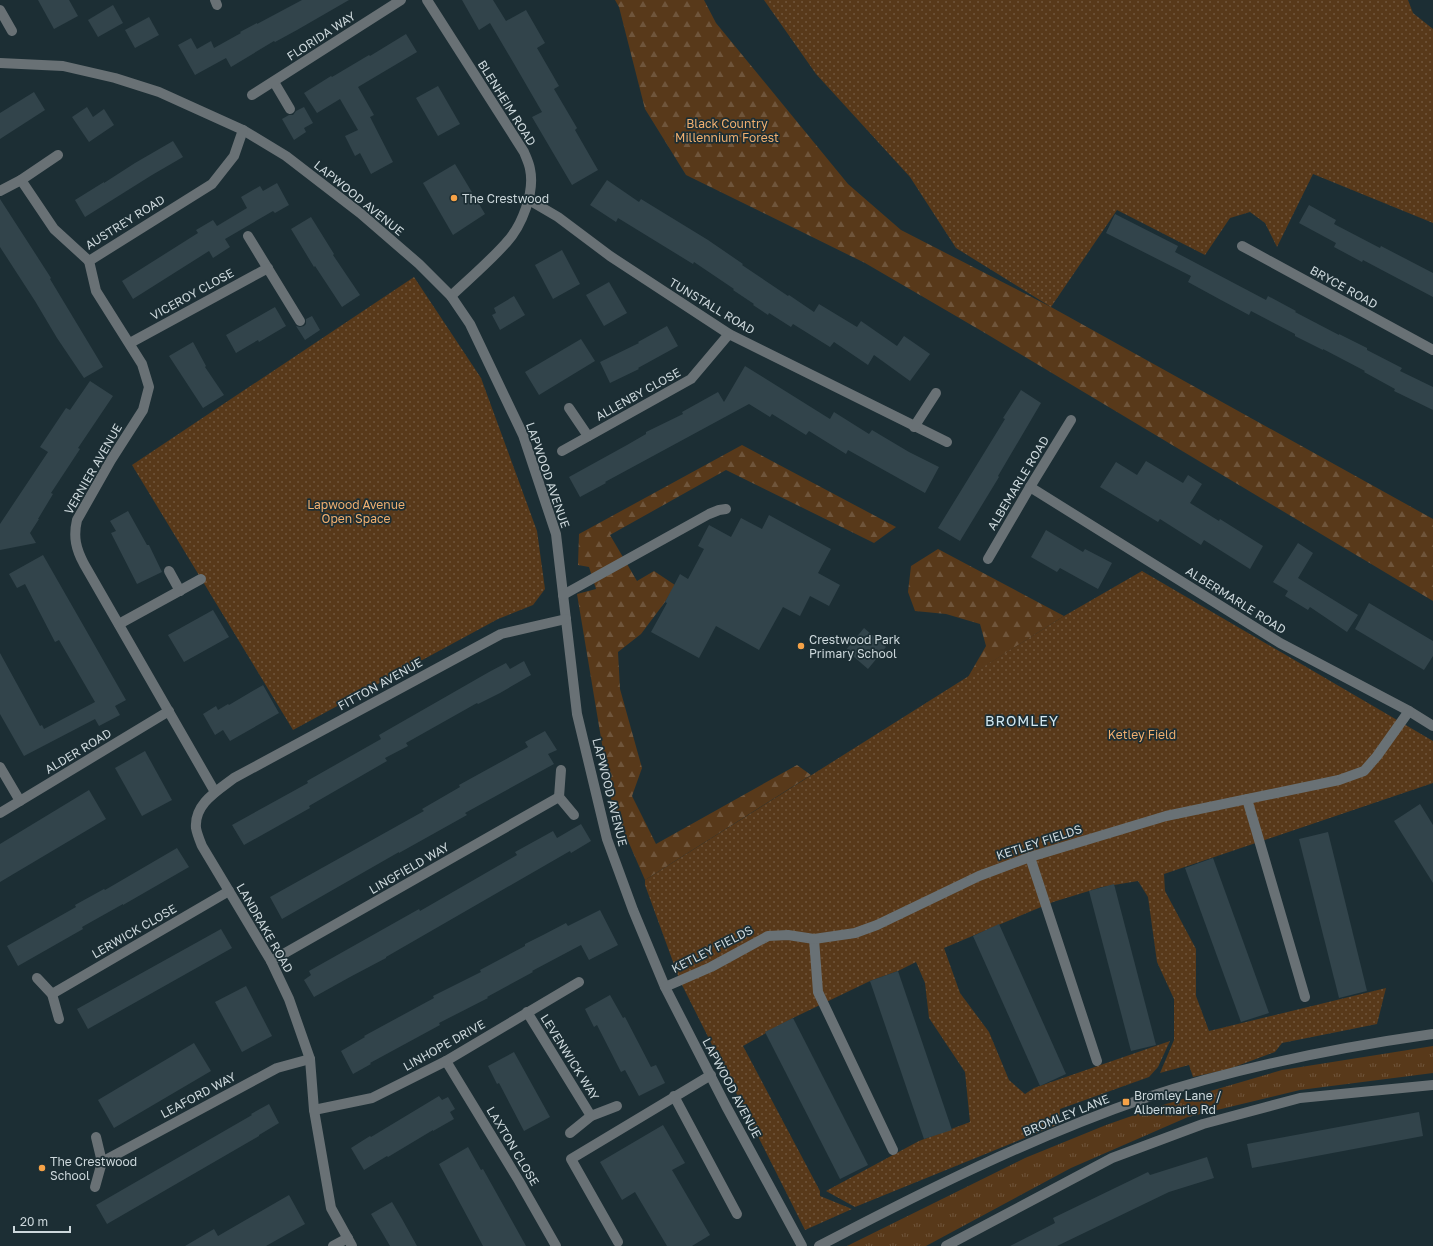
<svg xmlns="http://www.w3.org/2000/svg" width="1433" height="1246" viewBox="0 0 1433 1246" font-family="'Golos Text',sans-serif">
<style>
.grass{fill:url(#grass-tufts)}
.forest{fill:url(#forest-firs)}
.park{fill:url(#park-dots)}
.building{fill:#32444b}
.lines{fill:none;stroke-linecap:round;stroke-linejoin:round}
.minor{stroke:#697175;stroke-width:10}
.poi-dot{fill:#f6a247;stroke:#1c2e34;stroke-width:1.5}
.labels{text-anchor:middle;dominant-baseline:central;stroke-width:3.5;stroke-linejoin:round;paint-order:stroke}
.street-label{font-size:12px;fill:#cdd8dc;stroke:#1c2e34}
.park-label{font-size:12px;fill:#f0af6f;stroke:#1c2e34}
.poi-label{font-size:12px;fill:#cdd8dc;stroke:#1c2e34;text-anchor:start}
.quarter-label{font-size:14px;letter-spacing:1px;fill:#d2e8f1;stroke:#1c2e34}
</style>
<defs>
<pattern id="grass-tufts" width="24" height="20" patternUnits="userSpaceOnUse"><rect width="24" height="20" fill="#58391a"/><path d="M3 7l-1-3M5 7V3M7 7l1-3M15 17l-1-3M17 17v-4M19 17l1-3" fill="none" stroke="#6f553b"/></pattern>
<pattern id="forest-firs" width="22" height="20" patternUnits="userSpaceOnUse"><rect width="22" height="20" fill="#58391a"/><path d="M5 1l3.5 6h-7zM16 11l3.5 6h-7z" fill="#6f553b"/></pattern>
<pattern id="park-dots" width="8" height="8" patternUnits="userSpaceOnUse"><rect width="8" height="8" fill="#58391a"/><path d="M2 2h.1M6 6h.1" fill="none" stroke="#6f553b" stroke-width="1.8" stroke-linecap="round"/></pattern>
</defs>
<rect width="100%" height="100%" fill="#1c2e34"/>
<!-- grass -->
<polygon class="grass" points="1433,1046 1433,1073 1300,1090 1188,1117 1071,1168 926,1246 847,1246 1025,1158 1106,1125 1166,1104 1282,1070"/>
<!-- forest -->
<g class="forest">
<polygon points="615,0 704,0 716,23 848,184 901,230 1051,307 1433,519 1433,601 985,333 865,263 686,175 645,109 619,7"/>
<polygon points="742,445 896,527 874,543 726,470 610,535 637,581 654,571 675,585 665,602 641,634 618,652 620,689 642,768 632,796 656,844 797,765 811,775 645,880 612,804 577,594 596,589 589,567 578,565 579,534"/>
<polygon points="938,549 1064,616 968,677 986,646 980,624 946,614 915,611 908,592 911,566"/>
</g>
<!-- park -->
<g class="park">
<polygon points="764,0 1408,0 1413,13 1433,29 1433,223 1313,174 1277,247 1265,223 1250,212 1230,218 1205,255 1117,210 1051,307 956,248 910,177 816,74"/>
<polygon points="414,277 481,378 537,531 545,589 533,605 498,619 293,730 132,465"/>
<polygon points="1142,571 1433,741 1433,783 1164,874 1165,891 1196,949 1196,996 1209,1031 1386,988 1377,1024 1282,1043 1275,1052 1229,1069 1193,1077 1189,1065 1160,1073 1174,1040 1174,999 1157,962 1148,897 1138,881 1102,887 1053,902 944,948 960,993 989,1032 1009,1080 1025,1094 1034,1088 1170,1041 1158,1067 1149,1077 1060,1109 1059,1124 855,1207 826,1191 919,1141 970,1122 965,1072 929,1018 925,983 916,962 898,971 870,981 793,1018 743,1046 820,1191 820,1196 852,1209 805,1230 680,981 645,885 645,880 1064,616"/>
</g>
<!-- building -->
<g class="building">
<polygon points="38,0 69,0 78,16 54,29"/>
<polygon points="302,0 349,0 297,30 275,42 274,41 231,67 226,58 195,75 178,45 191,38 197,49 211,41 214,48 241,33 240,32 257,23 257,24"/>
<polygon points="462,0 493,0 506,21 526,10 545,43 537,48 559,86 554,89 577,128 575,130 598,170 572,185 532,117 542,112 513,62 490,23 479,30"/>
<polygon points="113,5 123,23 98,37 88,20"/>
<polygon points="149,17 159,35 135,48 125,30"/>
<polygon points="406,34 417,52 358,87 374,115 370,117 393,162 371,174 360,153 355,156 345,136 358,130 340,99 317,113 304,93 331,76 332,77 369,55 370,56"/>
<polygon points="438,86 460,124 438,136 416,98"/>
<polygon points="34,92 45,110 0,139 0,113"/>
<polygon points="87,107 93,117 104,109 114,125 89,142 72,117"/>
<polygon points="304,107 313,123 304,128 306,132 294,140 282,119 289,115 293,115 296,111"/>
<polygon points="173,141 183,157 152,175 85,217 75,200 104,182 104,183 135,163"/>
<polygon points="455,164 485,214 453,235 423,183"/>
<polygon points="607,180 639,202 641,199 708,240 743,264 742,265 788,296 789,295 814,312 819,304 857,327 861,321 897,346 904,336 930,354 910,381 874,355 868,365 834,342 830,347 793,324 791,327 769,313 768,315 753,305 754,304 733,290 734,289 694,262 693,264 618,218 616,222 590,205"/>
<polygon points="277,183 289,205 275,213 273,211 225,239 230,247 213,258 209,251 133,299 122,281 198,233 196,230 213,220 217,226 247,208 241,197 260,186 263,191"/>
<polygon points="0,199 51,278 50,279 103,367 84,378 57,338 35,301 0,247"/>
<polygon points="1309,205 1336,220 1334,224 1380,248 1381,246 1433,273 1433,297 1363,260 1362,262 1334,247 1336,243 1299,223"/>
<polygon points="1115,214 1178,246 1175,252 1266,300 1268,296 1296,311 1295,312 1339,335 1339,334 1367,348 1367,350 1402,368 1400,371 1433,387 1433,410 1394,391 1395,389 1364,372 1365,371 1323,349 1323,350 1295,336 1295,334 1251,311 1249,315 1221,300 1188,282 1191,276 1106,233"/>
<polygon points="311,217 334,254 333,255 360,295 342,307 315,266 314,267 291,229"/>
<polygon points="562,250 580,284 553,299 535,265"/>
<polygon points="609,282 627,313 604,326 586,295"/>
<polygon points="514,296 525,315 500,330 492,315 496,313 494,308"/>
<polygon points="275,307 286,326 259,342 258,340 236,353 226,335"/>
<polygon points="312,316 320,330 305,340 296,326 300,327 304,326 306,324 306,319"/>
<polygon points="667,326 678,346 638,368 639,369 610,383 600,362 639,343 638,342"/>
<polygon points="581,339 595,361 539,395 525,372"/>
<polygon points="193,342 206,366 205,367 224,395 203,408 169,356"/>
<polygon points="745,366 830,419 834,412 869,434 872,430 909,452 939,467 925,493 848,450 846,454 809,431 806,435 772,414 770,417 749,404 605,482 606,483 580,497 569,477 627,445 646,434 646,432 683,414 682,412 718,392 724,402"/>
<polygon points="90,381 113,396 78,448 80,449 51,493 53,494 38,519 39,519 30,533 36,543 0,550 0,524 48,452 40,447 66,408 70,410"/>
<polygon points="1021,390 1041,403 998,476 999,477 960,541 938,528 1005,419 1003,418"/>
<polygon points="1146,461 1183,483 1188,475 1202,484 1190,503 1219,521 1220,519 1263,546 1250,569 1204,540 1201,545 1160,519 1158,522 1100,487 1116,462 1137,475"/>
<polygon points="128,511 147,545 149,545 162,572 137,584 111,533 116,531 110,521"/>
<polygon points="769,515 831,549 818,573 840,585 829,606 810,596 800,616 783,607 759,650 716,626 699,658 651,632 667,603 665,602 680,574 688,579 704,549 698,546 709,525 731,537 741,518 762,529"/>
<polygon points="1046,530 1083,552 1085,549 1112,563 1098,589 1060,568 1057,572 1031,557"/>
<polygon points="1298,543 1313,553 1298,578 1358,615 1347,632 1310,607 1308,610 1285,596 1288,591 1273,582"/>
<polygon points="43,555 126,700 115,706 120,715 99,726 95,719 24,756 0,714 0,653 40,726 42,725 44,729 95,702 59,640 55,642 25,584 17,588 9,574"/>
<polygon points="1369,603 1433,641 1433,656 1424,670 1355,629"/>
<polygon points="213,610 229,637 184,662 168,635"/>
<polygon points="864,628 886,647 868,669 846,650"/>
<polygon points="524,661 531,675 500,693 478,704 477,703 406,743 408,746 385,758 387,761 309,806 310,808 244,845 232,825 308,783 307,781 381,739 379,735 489,672 506,663 510,669"/>
<polygon points="263,685 279,713 230,741 223,730 215,735 203,714 216,706 218,710 228,704 229,705"/>
<polygon points="545,731 557,750 548,754 554,764 465,813 467,815 399,853 399,852 282,919 270,897 424,811 422,809 460,787 459,785 528,747 525,742"/>
<polygon points="145,751 172,800 142,816 115,768"/>
<polygon points="89,790 106,819 0,882 0,844"/>
<polygon points="1420,804 1433,825 1433,883 1394,821"/>
<polygon points="581,824 591,841 571,853 570,851 386,957 386,958 350,977 314,997 304,980 311,975 309,971 419,909 420,911 517,855 515,852 553,831 557,838"/>
<polygon points="1328,832 1367,991 1339,998 1299,839"/>
<polygon points="177,848 189,867 123,905 123,904 82,927 83,929 18,966 7,946 76,907 75,905 104,889 105,890"/>
<polygon points="1213,858 1269,1013 1241,1022 1185,868"/>
<polygon points="1114,884 1156,1045 1131,1051 1089,891"/>
<polygon points="600,910 618,945 589,960 581,945 532,971 533,972 487,997 488,998 439,1023 440,1025 370,1063 371,1064 353,1074 341,1051 365,1037 364,1036 434,998 433,996 481,972 480,970 525,946 525,944 543,935 566,923 568,926"/>
<polygon points="999,924 1066,1074 1040,1086 973,936"/>
<polygon points="221,929 232,948 88,1029 77,1009"/>
<polygon points="898,971 952,1130 924,1139 870,981"/>
<polygon points="246,986 272,1036 242,1052 215,1002"/>
<polygon points="610,995 623,1018 625,1017 651,1067 656,1065 665,1083 639,1096 625,1070 621,1072 597,1025 594,1027 585,1009"/>
<polygon points="793,1018 868,1165 840,1179 765,1032"/>
<polygon points="194,1043 211,1071 114,1128 98,1100"/>
<polygon points="514,1052 550,1117 524,1131 499,1083 497,1084 488,1066"/>
<polygon points="439,1096 442,1100 448,1097 455,1109 450,1112 454,1119 433,1131 433,1130 388,1157 387,1156 364,1170 351,1148 370,1136 371,1137"/>
<polygon points="269,1104 279,1123 259,1135 259,1136 107,1224 96,1205 252,1115 251,1114"/>
<polygon points="1419,1112 1423,1136 1252,1168 1247,1144"/>
<polygon points="663,1125 685,1163 672,1170 710,1235 692,1246 667,1246 635,1192 622,1200 600,1162"/>
<polygon points="468,1147 481,1170 483,1169 526,1246 483,1246 439,1164"/>
<polygon points="1207,1157 1214,1178 1169,1192 1057,1246 1010,1246 1055,1223 1053,1218 1148,1172 1150,1175"/>
<polygon points="289,1195 305,1224 266,1246 185,1246 214,1229 218,1236"/>
<polygon points="392,1202 402,1219 417,1246 390,1246 383,1234 371,1214"/>
</g>
<g class="lines">
<!-- minor -->
<g class="minor">
<polyline points="215,0 217,5"/>
<path d="M427,0L524,152C526,157 529,163 530,169C535,192 522,226 506,243C489,262 469,279 451,296"/>
<polyline points="0,10 12,31"/>
<polyline points="0,63 63,66 115,78 159,92 243,130 286,156 360,213 419,264 451,296 470,324 523,435 556,534 577,714 607,839 633,910 665,987 726,1106 802,1246"/>
<polyline points="274,82 290,109"/>
<polyline points="252,95 401,0"/>
<polyline points="21,180 54,229 89,261 212,184 234,156 243,130"/>
<polyline points="0,191 21,180 58,155"/>
<polyline points="529,200 558,217 610,256 729,334 947,442"/>
<polyline points="248,236 300,321"/>
<polyline points="1242,246 1433,350"/>
<path d="M89,261L96,291L142,364L149,387L143,410L111,460L77,520C73,537 76,549 84,564L215,792"/>
<polyline points="130,343 268,268"/>
<polyline points="569,408 588,436"/>
<polyline points="914,427 936,393"/>
<polyline points="562,451 691,379 729,334"/>
<polyline points="1030,487 1280,643 1409,711 1433,726"/>
<polyline points="988,559 1030,487 1071,420"/>
<polyline points="169,571 180,591"/>
<polyline points="563,595 709,514 719,510 726,509"/>
<polyline points="119,624 201,579"/>
<polyline points="0,767 20,801"/>
<polyline points="561,770 559,797 574,815"/>
<polyline points="1247,799 1305,997"/>
<polyline points="0,813 169,711"/>
<polyline points="1030,857 1097,1061"/>
<polyline points="814,939 818,992 893,1150"/>
<polyline points="271,961 559,797"/>
<polyline points="37,978 52,994 59,1019"/>
<polyline points="665,987 711,967 768,936 788,935 814,939 855,933 877,925 979,876 1030,857 1166,816 1339,780 1364,771 1377,756 1409,711"/>
<polyline points="52,994 229,891"/>
<polyline points="527,1012 591,1116"/>
<polyline points="446,1061 519,1181 556,1246"/>
<polyline points="674,1096 737,1214"/>
<polyline points="314,1110 372,1098 446,1061 579,982"/>
<polyline points="570,1133 591,1116 617,1106"/>
<polyline points="102,1162 277,1068 310,1059"/>
<polyline points="95,1187 102,1162 96,1137"/>
<polyline points="618,1242 571,1159 711,1075"/>
<polyline points="333,1246 348,1238"/>
<path d="M352,1246L331,1208L314,1110L310,1059L289,999L271,961L202,846C200,841 197,834 196,828C194,804 217,791 234,778L501,634L566,619"/>
<path d="M819,1246C924,1191 1032,1137 1145,1098C1238,1067 1335,1048 1433,1034"/>
<polyline points="946,1246 1112,1158 1203,1124 1300,1098 1433,1085"/>
</g>
</g>
<!-- markers -->
<g class="poi-dot">
<circle cx="454" cy="198" r="4"/>
<circle cx="801" cy="646" r="4"/>
<rect x="1122" y="1098" width="8" height="8" rx="2"/>
<circle cx="42" cy="1168" r="4"/>
</g>
<g class="labels">
<!-- street labels -->
<g class="street-label">
<text transform="translate(321 36) rotate(-33)">FLORIDA WAY</text>
<text transform="translate(507 103) rotate(58)">BLENHEIM ROAD</text>
<text transform="translate(359 198) rotate(39)">LAPWOOD AVENUE</text>
<text transform="translate(125 222) rotate(-32)">AUSTREY ROAD</text>
<text transform="translate(1344 287) rotate(29)">BRYCE ROAD</text>
<text transform="translate(192 294) rotate(-29)">VICEROY CLOSE</text>
<text transform="translate(712 306) rotate(31)">TUNSTALL ROAD</text>
<text transform="translate(638 394) rotate(-29)">ALLENBY CLOSE</text>
<text transform="translate(93 469) rotate(-60)">VERNIER AVENUE</text>
<text transform="translate(548 475) rotate(71)">LAPWOOD AVENUE</text>
<text transform="translate(1018 483) rotate(-59)">ALBEMARLE ROAD</text>
<text transform="translate(1236 600) rotate(32)">ALBERMARLE ROAD</text>
<text transform="translate(380 684) rotate(-29)">FITTON AVENUE</text>
<text transform="translate(78 751) rotate(-31)">ALDER ROAD</text>
<text transform="translate(610 792) rotate(76)">LAPWOOD AVENUE</text>
<text transform="translate(1039 842) rotate(-18)">KETLEY FIELDS</text>
<text transform="translate(409 868) rotate(-30)">LINGFIELD WAY</text>
<text transform="translate(265 928) rotate(60)">LANDRAKE ROAD</text>
<text transform="translate(134 931) rotate(-30)">LERWICK CLOSE</text>
<text transform="translate(712 949) rotate(-27)">KETLEY FIELDS</text>
<text transform="translate(444 1045) rotate(-29)">LINHOPE DRIVE</text>
<text transform="translate(570 1057) rotate(58)">LEVENWICK WAY</text>
<text transform="translate(732 1088) rotate(62)">LAPWOOD AVENUE</text>
<text transform="translate(198 1095) rotate(-28)">LEAFORD WAY</text>
<text transform="translate(1066 1115) rotate(-22)">BROMLEY LANE</text>
<text transform="translate(513 1146) rotate(59)">LAXTON CLOSE</text>
</g>
<!-- park labels -->
<g class="park-label">
<text x="727" y="123">Black Country<tspan x="727" dy="14">Millennium Forest</tspan></text>
<text x="356" y="504">Lapwood Avenue<tspan x="356" dy="14">Open Space</tspan></text>
<text x="1142" y="734">Ketley Field</text>
</g>
<!-- poi labels -->
<g class="poi-label">
<text x="462" y="198">The Crestwood</text>
<text x="809" y="639">Crestwood Park<tspan x="809" dy="14">Primary School</tspan></text>
<text x="1134" y="1095">Bromley Lane /<tspan x="1134" dy="14">Albermarle Rd</tspan></text>
<text x="50" y="1161">The Crestwood<tspan x="50" dy="14">School</tspan></text>
</g>
<!-- quarter labels -->
<g class="quarter-label">
<text x="1022" y="720">BROMLEY</text>
</g>
</g>
<!-- scale -->
<path d="M14 1226v6h56v-6" fill="none" stroke="#cdd8dc" stroke-width="2"/>
<text x="20" y="1226" font-size="12" fill="#cdd8dc" stroke="#1c2e34" stroke-width="3" paint-order="stroke">20 m</text>
</svg>
